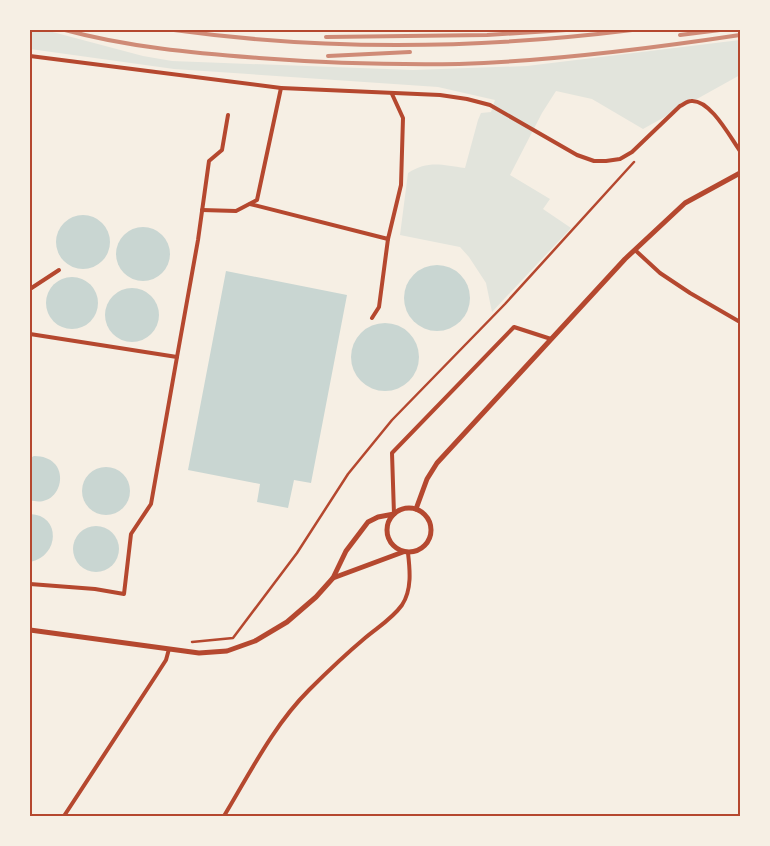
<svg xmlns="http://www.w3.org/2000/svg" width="770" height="846" viewBox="0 0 770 846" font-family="'DM Sans',sans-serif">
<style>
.green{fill:#e2e4dc}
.water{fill:#c9d6d2}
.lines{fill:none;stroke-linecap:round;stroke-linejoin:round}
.path{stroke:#b5482f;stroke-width:2.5}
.service{stroke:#b5482f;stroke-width:4}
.minor{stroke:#b5482f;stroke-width:5}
.rail{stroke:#cf8b77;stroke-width:4}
.neatline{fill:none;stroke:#b5482f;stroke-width:2}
</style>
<rect width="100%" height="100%" fill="#f6efe4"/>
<!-- green -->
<path class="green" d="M30,30H45L143,56L172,61L413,70L527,66L740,40V75L643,129L592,99L556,91L542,113L510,175L550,199L543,209L571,228L492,312L486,283L469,257L460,247L400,235L408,173C428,160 442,165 465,168L478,120L481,113L491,112L495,100L438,87L174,69L30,49Z"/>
<!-- water -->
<g class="water">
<circle cx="83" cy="242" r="27"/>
<circle cx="143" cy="254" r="27"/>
<circle cx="437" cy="298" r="33"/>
<polygon points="226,271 347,295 311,483 294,480 288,508 257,502 260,484 188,470"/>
<circle cx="72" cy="303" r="26"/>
<circle cx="132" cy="315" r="27"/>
<circle cx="385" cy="357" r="34"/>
<path d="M34,456C75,456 63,511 30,500V458Z"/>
<circle cx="106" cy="491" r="24"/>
<path d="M30,514C61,515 60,556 30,562Z"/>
<circle cx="96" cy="549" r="23"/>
</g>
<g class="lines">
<!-- path -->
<polyline class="path" points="192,642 233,638 297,553 348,474 392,420 505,304 634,162"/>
<!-- service -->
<g class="service">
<polyline points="30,56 281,88 257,200 236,211 202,210"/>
<path d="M281,88L440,95L467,99L490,105L577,155L594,161H606L620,159L632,152L680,106C683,105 687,101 691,101C710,99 730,137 740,151"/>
<polyline points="250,204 388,239 401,185 403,118 392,94"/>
<polyline points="635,250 660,273 690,293 740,322"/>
<polyline points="30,289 59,270"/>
<polyline points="372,318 379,307 388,239"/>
<polyline points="30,334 177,357 198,240 209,161 222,150 228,115"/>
<polyline points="394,514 392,453 514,327 551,339"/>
<polyline points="30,584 95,589 124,594 131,534 151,504 177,357"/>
<polyline points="64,816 157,674 166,660 169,649"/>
<path d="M224,816C250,773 273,726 309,690C327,672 346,654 365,638C378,627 392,619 402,605C412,590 410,570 408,553"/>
</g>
<!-- minor -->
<g class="minor">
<circle cx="409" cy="530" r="22"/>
<polyline points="416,509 427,479 437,463 625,259 685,203 740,173"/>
<polyline points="333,578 403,552"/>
<polyline points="30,630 199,653 227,651 255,641 287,622 316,597 333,578 346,551 368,522 378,517 394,514"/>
</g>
<!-- rail -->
<g class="rail">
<path d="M65,30C127,47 194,53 259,58C325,63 392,65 459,64C552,61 647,49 740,35"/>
<path d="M174,30C326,51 480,49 632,30"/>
<polyline points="680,35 720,30"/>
<polyline points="326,37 487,35 566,30"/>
<polyline points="328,56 410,52"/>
</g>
</g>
<!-- border -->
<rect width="770" height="846" fill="none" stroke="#f6efe4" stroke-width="62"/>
<rect x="31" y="31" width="708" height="784" class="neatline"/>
</svg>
